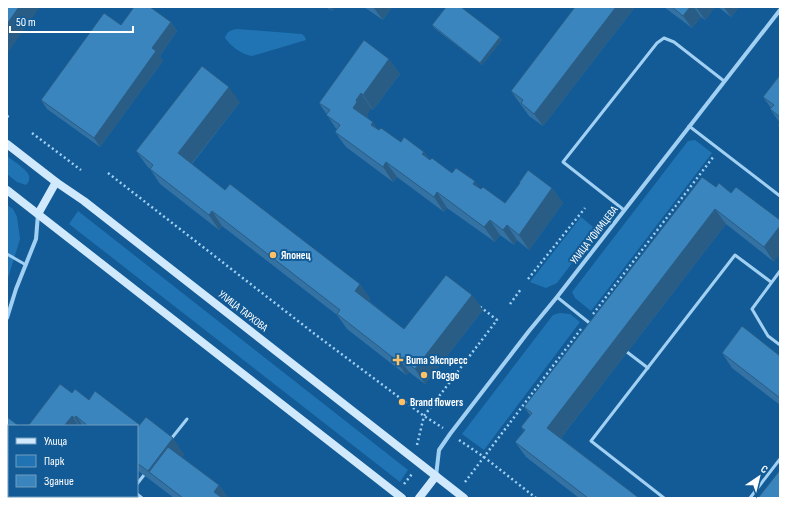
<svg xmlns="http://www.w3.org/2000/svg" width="787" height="505" viewBox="0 0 787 505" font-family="'Sofia Sans Condensed',sans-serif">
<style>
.green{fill:#2074b3}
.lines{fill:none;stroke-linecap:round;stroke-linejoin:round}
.path{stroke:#a2d0f3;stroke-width:2.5;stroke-dasharray:2 3;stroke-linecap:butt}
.service{stroke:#a2d0f3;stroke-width:3}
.minor{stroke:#a2d0f3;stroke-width:4}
.secondary{stroke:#d1e9fd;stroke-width:8}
.wall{fill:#3372a3}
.shaded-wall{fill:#295d85}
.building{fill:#3b85be;stroke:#295d85}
.poi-dot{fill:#ffc064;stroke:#125b96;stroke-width:1.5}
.labels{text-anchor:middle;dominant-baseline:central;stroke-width:4;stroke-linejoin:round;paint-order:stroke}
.street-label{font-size:11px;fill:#fff;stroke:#125b96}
.poi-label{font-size:11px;font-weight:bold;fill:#fff;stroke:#125b96;text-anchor:start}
</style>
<rect width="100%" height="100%" fill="#125b96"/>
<!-- green -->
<g class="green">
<path d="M237,29L302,34L305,37L306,40L252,56C243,55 230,46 225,38C227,31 231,30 237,29Z"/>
<polygon points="695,140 712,153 591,311 575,298 572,292 688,141"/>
<path d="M7,156C15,163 38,174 26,185L17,182L7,174Z"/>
<polygon points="7,205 13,209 17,217 20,239 8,278 7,278"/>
<polygon points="78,211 408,470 400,482 69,224"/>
<polygon points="581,217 593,227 594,234 557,283 546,288 530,282"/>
<polygon points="560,313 570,314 580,322 484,450 462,434 553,315"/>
</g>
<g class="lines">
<!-- path -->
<g class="path">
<polyline points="7,116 9,117"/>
<polyline points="32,133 81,170"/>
<polyline points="108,173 316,335 424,416 443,428"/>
<polyline points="528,279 585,208"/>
<polyline points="510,304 521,289"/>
<polyline points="593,314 714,156"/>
<polyline points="459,440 484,457 536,498"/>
<polyline points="417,445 424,416 497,320 478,305"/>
<polyline points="465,482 581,329"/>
<polyline points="404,484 412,474"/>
</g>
<!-- service -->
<g class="service">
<polyline points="689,126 780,196"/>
<polyline points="624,210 563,162 657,43 664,38 674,42 724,81"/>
<polyline points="7,254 26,265"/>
<polyline points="780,271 752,309 768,336 780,345"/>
<polyline points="557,297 592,325"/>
<polyline points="627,352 648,368"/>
<polyline points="171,439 187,419"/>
<polyline points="137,484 144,475"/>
<polyline points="137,494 142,498"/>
<polyline points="94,498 95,496"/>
<polyline points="664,498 591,441 735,255 771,282"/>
<polyline points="750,498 780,459"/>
</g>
<!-- minor -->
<g class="minor">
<polyline points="7,318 16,289 36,239 38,214"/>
<polyline points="436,476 439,450 450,434 529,331 557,297 780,10"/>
</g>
<!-- secondary -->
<g class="secondary">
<polyline points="7,144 56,182 84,201 464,498"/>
<polyline points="7,190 402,498"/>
<polyline points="38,214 56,182"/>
<polyline points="419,498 436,476"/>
</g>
</g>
<!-- wall -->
<g class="wall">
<polygon points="326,7 335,7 332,11"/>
<polygon points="364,7 392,7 383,20"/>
<polygon points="575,7 635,7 543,126 529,116 511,91"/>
<polygon points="664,7 715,7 705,20 701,17 692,28"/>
<polygon points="718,7 739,7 731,17"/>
<polygon points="171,22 177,31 160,56 163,61 100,147 47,109 41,100 121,25"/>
<polygon points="432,25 500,37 502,40 482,65 434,28"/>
<polygon points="389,59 400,74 373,110 371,108 367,115 368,117 367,118 377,129 401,142 424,152 430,160 505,203 519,184 519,183 552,188 563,203 529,250 517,240 514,245 500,235 495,242 447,208 444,212 397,177 393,182 346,147 335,132 337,130 319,103"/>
<polygon points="780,75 780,128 778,125 780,123 770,109 771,108 763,97"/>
<polygon points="240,102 192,164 225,190 360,284 370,299 369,301 404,329 472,295 483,310 425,384 409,372 406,375 347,329 337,315 222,226 219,230 160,184 150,169 147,166 136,151"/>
<polygon points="716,187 731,193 774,262 726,224 561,438 639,498 579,498 526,457 515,442 524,431 521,427 530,415 524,407"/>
<polygon points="722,353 780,356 780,405 732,368"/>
<polygon points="72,393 89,400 140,425 184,454 182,457 219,485 228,498 174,498 137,470 137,426 28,426"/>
<polygon points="7,417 9,426 9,496 73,496 71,498 8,498 7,497"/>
</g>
<!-- shaded-wall -->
<g class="shaded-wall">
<polygon points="19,7 40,7 7,54 7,24"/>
<polygon points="329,7 335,7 332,11"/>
<polygon points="373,7 392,7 383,20"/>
<polygon points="616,7 635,7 543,126 534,114"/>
<polygon points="690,7 694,7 701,17 692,28 683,16"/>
<polygon points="696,7 715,7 705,20"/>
<polygon points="724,7 739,7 731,17"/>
<polygon points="171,22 177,31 160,56 163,61 100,147 94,138 152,48"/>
<polygon points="500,37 502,40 482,65 480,63"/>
<polygon points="389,59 400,74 373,110 363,95"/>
<polygon points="229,87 240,102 188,168 178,153"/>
<polygon points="361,93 371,108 367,115 368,117 363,123 353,108 356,100"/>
<polygon points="373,122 383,137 371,125"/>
<polygon points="424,152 435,167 422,154"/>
<polygon points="386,162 397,177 393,182 383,167"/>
<polygon points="475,181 485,196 473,184"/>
<polygon points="552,188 563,203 529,250 519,235"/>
<polygon points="437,192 447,208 444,212 434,197"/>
<polygon points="715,209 726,224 557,443 547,428"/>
<polygon points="212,211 222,226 219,230 209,215"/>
<polygon points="490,220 500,235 495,242 484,227"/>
<polygon points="507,225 517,240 514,245 503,230"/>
<polygon points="780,226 780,254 774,262 764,247"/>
<polygon points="360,284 370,299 365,306 355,291"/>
<polygon points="472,295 483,310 425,384 415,369"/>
<polygon points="398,357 409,372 406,375 396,360"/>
<polygon points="72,416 79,426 64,426"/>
<polygon points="76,416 83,426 80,426 75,418"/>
<polygon points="173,438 184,454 163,483 148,471"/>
<polygon points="219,485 228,498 218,498 214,492"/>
<polygon points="51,496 73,496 71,498 49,498"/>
</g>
<!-- building -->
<g class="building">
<polygon points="7,7 19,7 7,24"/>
<polygon points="134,7 150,7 171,22 152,48 156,51 94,138 41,100 104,13 121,25"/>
<polygon points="446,7 461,7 500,37 480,63 432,25"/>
<polygon points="575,7 616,7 534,114 521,103 523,100 511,91"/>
<polygon points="672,7 690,7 683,16"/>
<polygon points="364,40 389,59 363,95 361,93 356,100 357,102 353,108 373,122 371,125 379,130 381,128 401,142 404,137 424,152 422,154 430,160 432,158 452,173 456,168 475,181 473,184 481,189 483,187 505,203 520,183 519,183 528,170 552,188 519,235 507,225 503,230 490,220 484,227 437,192 434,197 386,162 383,167 335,132 340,125 326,115 330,110 319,103"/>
<polygon points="202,66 229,87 178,153 225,190 230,184 360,284 355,291 404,329 446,275 472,295 415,369 398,357 396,360 337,314 340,310 212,211 209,215 150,169 153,165 136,151"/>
<polygon points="780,75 780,117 770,109 774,105 763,97"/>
<polygon points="702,177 716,187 719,183 731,193 736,187 780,220 780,226 764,247 715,209 547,428 639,498 588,498 515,442 525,430 521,427 532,413 524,407"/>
<polygon points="742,326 780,356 780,398 722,353"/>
<polygon points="60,384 72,393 75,389 89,400 95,391 140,425 137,428 137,426 88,426 76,416 75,418 72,416 64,426 28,426"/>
<polygon points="7,417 19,426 9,426 9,491 7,490"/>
<polygon points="146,417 173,438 148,471 137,463 137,428"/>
<polygon points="168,447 219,485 214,492 222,498 183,498 149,472"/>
<polygon points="780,470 780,498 758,498"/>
<polygon points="11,496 51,496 49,498 10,498"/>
</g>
<!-- markers -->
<g class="poi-dot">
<circle cx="273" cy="255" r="4"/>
<path d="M396 354h4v4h4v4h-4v4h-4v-4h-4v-4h4z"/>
<circle cx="424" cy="375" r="4"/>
<circle cx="402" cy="402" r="4"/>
</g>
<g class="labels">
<!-- street labels -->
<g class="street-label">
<text transform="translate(594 235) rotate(-52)">УЛИЦА УФИМЦЕВА</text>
<text transform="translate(243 311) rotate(38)">УЛИЦА ТАРХОВА</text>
</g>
<!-- poi labels -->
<g class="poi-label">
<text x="281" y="255">Японец</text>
<text x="406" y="360">Вита Экспресс</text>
<text x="432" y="375">Гвоздь</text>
<text x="410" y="402">Brand flowers</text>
</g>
</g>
<!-- border -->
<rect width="787" height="505" fill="none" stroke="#ffffff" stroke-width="16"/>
<!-- legend -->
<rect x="8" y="425" width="130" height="72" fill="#125b96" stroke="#719dc0"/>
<rect x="16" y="438" width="20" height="6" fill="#d1e9fd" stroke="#719dc0"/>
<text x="44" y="445" font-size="12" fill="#ffffff">Улица</text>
<rect x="16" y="455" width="20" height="12" fill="#2074b3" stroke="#719dc0"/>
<text x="44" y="465" font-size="12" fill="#ffffff">Парк</text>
<rect x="16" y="475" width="20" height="12" fill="#3b85be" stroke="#719dc0"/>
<text x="44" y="485" font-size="12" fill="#ffffff">Здание</text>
<!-- north arrow -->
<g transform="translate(759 477) rotate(35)" stroke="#125b96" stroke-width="3" paint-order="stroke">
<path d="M0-3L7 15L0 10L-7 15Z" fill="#ffffff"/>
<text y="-6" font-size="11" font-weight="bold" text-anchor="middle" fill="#ffffff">С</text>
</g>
<!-- scale -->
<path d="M10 26v6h123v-6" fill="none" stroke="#ffffff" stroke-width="2"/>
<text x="16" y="26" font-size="12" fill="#ffffff" stroke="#125b96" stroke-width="3" paint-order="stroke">50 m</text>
</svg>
